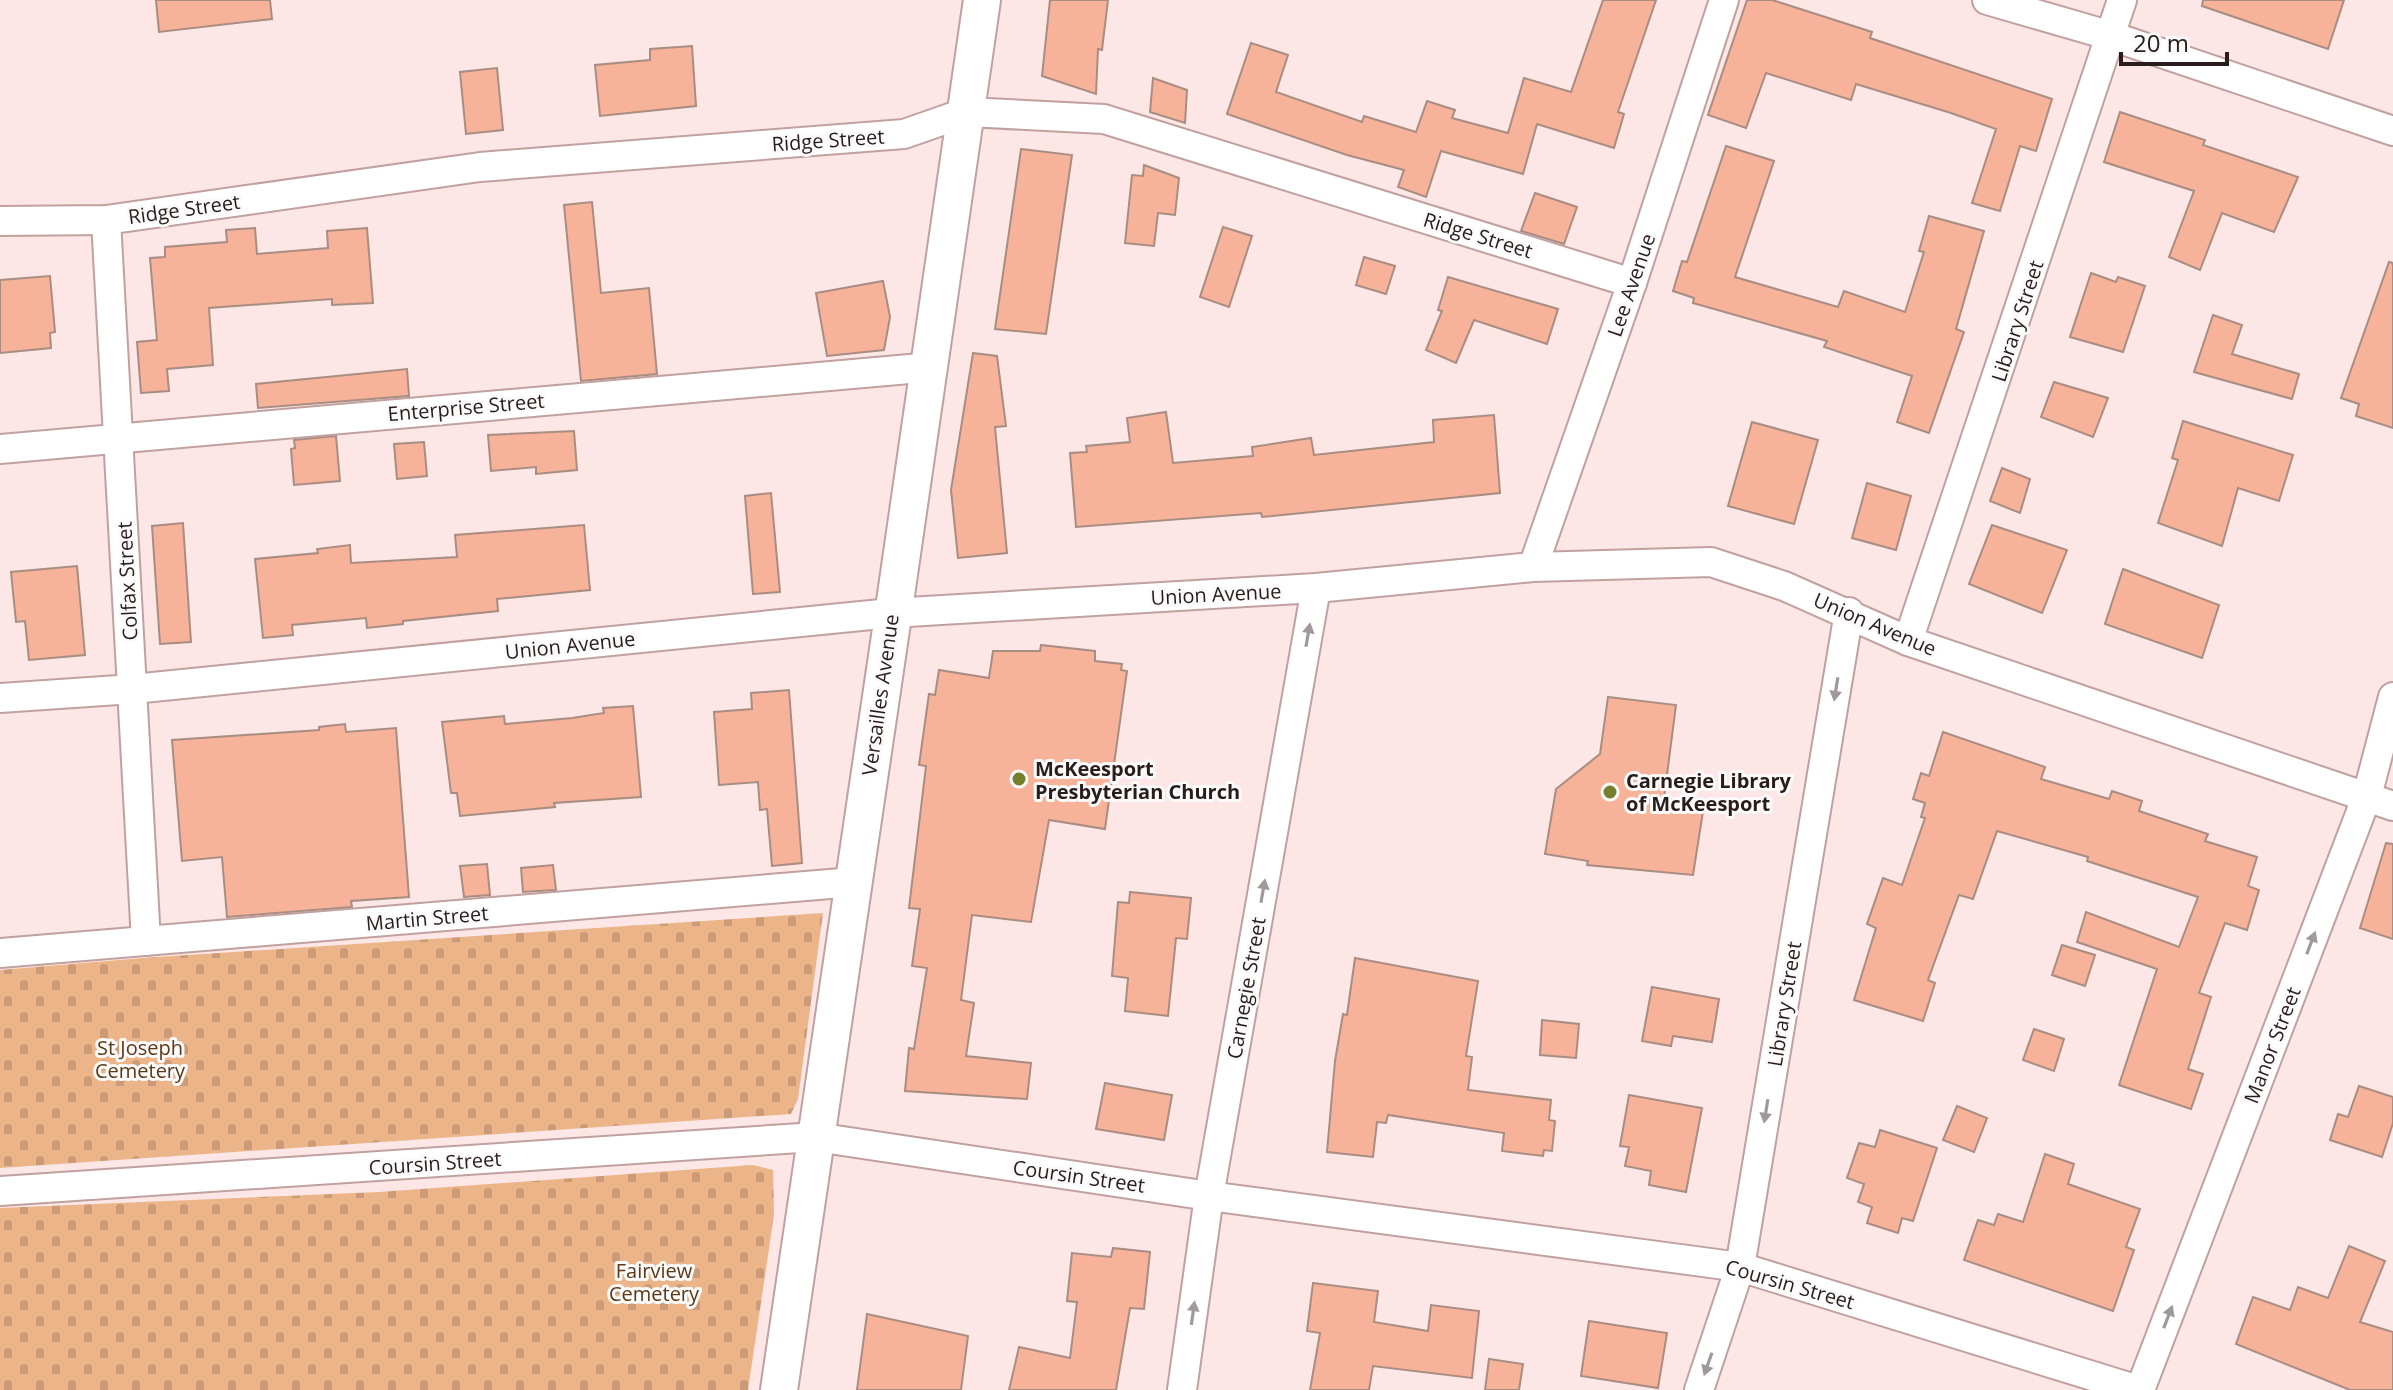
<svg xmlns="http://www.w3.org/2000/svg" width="2393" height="1390" viewBox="0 0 2393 1390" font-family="'Open Sans',sans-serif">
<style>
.cemetery{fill:url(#cemetery-stones)}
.building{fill:#f7b399;stroke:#a98c82;stroke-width:2}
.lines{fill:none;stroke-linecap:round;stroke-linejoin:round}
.minor-casing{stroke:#c1a19f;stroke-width:32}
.tertiary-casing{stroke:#c1a19f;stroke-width:40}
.minor{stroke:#fff;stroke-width:28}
.tertiary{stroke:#fff;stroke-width:36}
.oneway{fill:#9f9999}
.poi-dot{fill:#767f2b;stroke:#fafafa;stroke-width:3}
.labels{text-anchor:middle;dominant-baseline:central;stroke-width:6;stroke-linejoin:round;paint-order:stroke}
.street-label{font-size:20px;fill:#291d1c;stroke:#fafafa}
.poi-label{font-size:20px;font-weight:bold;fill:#291d1c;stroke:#fafafa;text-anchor:start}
.park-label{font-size:20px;fill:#5d3816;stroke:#fafafa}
</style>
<defs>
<pattern id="cemetery-stones" width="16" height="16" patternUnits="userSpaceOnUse" patternTransform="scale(2)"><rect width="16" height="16" fill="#ecb589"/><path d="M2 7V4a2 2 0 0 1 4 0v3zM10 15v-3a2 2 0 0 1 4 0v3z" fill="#ca9b76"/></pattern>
</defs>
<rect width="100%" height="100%" fill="#fce7e6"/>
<!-- cemetery -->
<g class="cemetery">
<polygon points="823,913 798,1099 791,1114 0,1168 0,970 143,958"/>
<polygon points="753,1165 773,1170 774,1215 748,1390 0,1390 0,1208 379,1192"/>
</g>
<!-- building -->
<g class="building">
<polygon points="156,0 270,0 272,19 159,32"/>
<polygon points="1050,0 1108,0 1102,50 1098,49 1096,94 1042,76"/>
<polygon points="1603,0 1656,0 1618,112 1624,114 1614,148 1537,124 1523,174 1441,151 1426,197 1398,187 1404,170 1347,155 1227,114 1251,43 1288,55 1276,92 1362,122 1364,116 1416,132 1427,101 1455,110 1452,118 1508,133 1524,78 1571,92"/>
<polygon points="1747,0 1772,0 1872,32 1870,38 2052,99 2036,151 2020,146 2000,211 1972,203 1996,129 1951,113 1856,84 1851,100 1766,73 1746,128 1708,115"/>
<polygon points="2203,0 2344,0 2328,49 2202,6"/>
<polygon points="692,46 696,106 600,116 595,65 650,60 650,49"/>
<polygon points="497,68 503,130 466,134 460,72"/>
<polygon points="1153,78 1187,90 1185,123 1150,112"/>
<polygon points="2120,112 2205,140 2203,145 2298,177 2274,232 2222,213 2200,270 2169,257 2194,191 2104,162"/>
<polygon points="1726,146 1774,161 1735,277 1838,307 1844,291 1905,312 1924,252 1919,251 1929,216 1984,231 1956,329 1964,332 1929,433 1897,422 1912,376 1824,347 1827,341 1693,303 1694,298 1673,291 1682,261 1687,262"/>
<polygon points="1021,149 1072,155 1046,334 995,329"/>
<polygon points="1144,165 1179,178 1175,215 1158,213 1154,246 1125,243 1132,175 1143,176"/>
<polygon points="1535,193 1577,207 1564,244 1521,231"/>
<polygon points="592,202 601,293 649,288 657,374 581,381 564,205"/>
<polygon points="1223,227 1252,236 1229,307 1200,297"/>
<polygon points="255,228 257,254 328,248 327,231 367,228 373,303 332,305 332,299 209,308 213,365 167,369 169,391 141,393 137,342 157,340 150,258 165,257 165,247 227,242 226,230"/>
<polygon points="1364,257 1395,266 1386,294 1356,285"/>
<polygon points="2389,262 2393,263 2393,428 2356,416 2359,404 2341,398"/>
<polygon points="2091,273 2116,282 2118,277 2145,286 2123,352 2070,337"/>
<polygon points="50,276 55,332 50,333 51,348 0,353 0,280"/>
<polygon points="1448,277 1558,309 1547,344 1474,320 1456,363 1426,350 1442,311 1438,310"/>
<polygon points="883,281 890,317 884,350 827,356 816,293"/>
<polygon points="2213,315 2242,325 2232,354 2299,374 2292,399 2194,372"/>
<polygon points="973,353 997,356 1006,426 995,427 1007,553 958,558 951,490"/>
<polygon points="407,369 409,396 258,408 256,384"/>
<polygon points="2054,382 2108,398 2093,437 2041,417"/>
<polygon points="1166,412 1173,463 1253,456 1252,447 1311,438 1314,455 1434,442 1433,420 1494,415 1500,493 1262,517 1261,513 1076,527 1070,453 1087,452 1086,446 1130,442 1127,418"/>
<polygon points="2183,421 2293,455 2279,501 2238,488 2222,546 2158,523 2178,460 2172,458"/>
<polygon points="1752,422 1818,440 1794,524 1728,506"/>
<polygon points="574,431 577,470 536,474 536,467 491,471 488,435"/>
<polygon points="336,436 340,481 294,485 291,449 295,448 294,440"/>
<polygon points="424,442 427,476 397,479 394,444"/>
<polygon points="2002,468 2030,479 2020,513 1990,501"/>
<polygon points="1867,483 1911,496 1896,550 1852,538"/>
<polygon points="771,493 780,592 753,594 745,496"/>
<polygon points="183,523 191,642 160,644 152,526"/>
<polygon points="584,525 590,590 497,599 498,611 403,621 403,624 367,628 366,618 292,625 293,635 263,638 255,559 318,553 317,549 350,545 351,563 457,557 455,535"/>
<polygon points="1992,525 2067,550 2042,613 1969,584"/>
<polygon points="77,566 85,655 29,660 25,621 16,622 11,572"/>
<polygon points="2123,569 2219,605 2202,658 2105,624"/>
<polygon points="1041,645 1095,651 1095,661 1122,664 1121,670 1127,671 1105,829 1049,820 1031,922 972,915 961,1000 974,1003 966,1056 1031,1063 1027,1099 905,1091 909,1048 914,1049 927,968 912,966 920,909 909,908 926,766 919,765 929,694 935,695 939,670 989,678 993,651 1040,651"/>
<polygon points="789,690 802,863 772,866 767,809 760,810 758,782 719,785 714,712 752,709 751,693"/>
<polygon points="1608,697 1676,705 1664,798 1704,805 1693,875 1587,865 1588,861 1545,854 1556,789 1600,754"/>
<polygon points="633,706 641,797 554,803 555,807 460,816 457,793 451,793 442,722 504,716 505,724 572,718 604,713 603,708"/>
<polygon points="345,724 346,732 396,728 409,897 351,901 352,907 227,917 222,857 182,861 172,740 319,730 319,727"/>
<polygon points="1943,732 2045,767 2041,779 2109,799 2112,791 2142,801 2139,811 2208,834 2205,841 2257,857 2248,886 2259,890 2247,930 2225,923 2199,993 2211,997 2188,1069 2203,1074 2191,1109 2119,1085 2157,969 2077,942 2086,912 2179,947 2198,897 2087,861 2088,857 1997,831 1973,899 1959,895 1928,980 1935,983 1923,1021 1854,1000 1876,928 1867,924 1883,878 1902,885 1925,818 1921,817 1925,803 1913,799 1921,773 1929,776"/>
<polygon points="2386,843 2393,844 2393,939 2360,928"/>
<polygon points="487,864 490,895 464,897 460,866"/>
<polygon points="553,865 556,890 523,892 521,868"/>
<polygon points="1130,892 1191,898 1187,939 1176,938 1168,1016 1125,1011 1128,978 1112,976 1118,902 1129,903"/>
<polygon points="2062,945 2095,955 2085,986 2052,975"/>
<polygon points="1355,958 1478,981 1466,1056 1472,1057 1468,1090 1551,1100 1549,1120 1555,1121 1552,1151 1544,1150 1543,1156 1502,1151 1504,1133 1388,1115 1386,1123 1377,1122 1373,1157 1327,1152 1335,1061 1343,1014 1347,1015"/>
<polygon points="1652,987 1719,999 1712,1042 1673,1036 1671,1046 1642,1041"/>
<polygon points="1542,1020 1579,1024 1576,1058 1540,1055"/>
<polygon points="2034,1029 2064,1039 2054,1071 2023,1060"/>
<polygon points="1105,1083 1172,1095 1164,1140 1096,1129"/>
<polygon points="2359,1086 2393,1097 2393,1123 2382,1157 2330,1140 2338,1114 2348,1117"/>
<polygon points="1629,1095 1702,1108 1686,1192 1649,1185 1651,1171 1625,1166 1629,1147 1620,1146"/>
<polygon points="1957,1106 1987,1118 1974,1152 1943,1140"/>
<polygon points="1880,1130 1937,1148 1913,1221 1902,1218 1898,1233 1867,1223 1872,1207 1858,1202 1864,1184 1847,1178 1859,1143 1875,1147"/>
<polygon points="2045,1154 2074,1164 2068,1184 2140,1209 2126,1247 2134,1250 2113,1311 1964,1260 1978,1220 1994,1225 1998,1214 2023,1222"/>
<polygon points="2349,1246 2385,1261 2360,1322 2393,1332 2393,1390 2350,1390 2236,1344 2253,1297 2290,1310 2298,1287 2328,1298"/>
<polygon points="1113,1248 1150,1252 1144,1309 1130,1308 1116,1390 1009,1390 1019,1347 1070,1358 1077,1302 1067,1301 1072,1253 1111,1257"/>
<polygon points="1313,1283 1378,1291 1374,1322 1428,1331 1431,1305 1479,1311 1472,1378 1373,1366 1369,1390 1310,1390 1320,1333 1307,1331"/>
<polygon points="867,1314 968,1336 961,1390 857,1390"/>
<polygon points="1589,1321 1667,1333 1658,1388 1581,1376"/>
<polygon points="1489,1359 1523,1364 1519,1390 1485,1390"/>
</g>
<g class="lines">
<!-- minor casing -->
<g class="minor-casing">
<g id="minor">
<polyline points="1987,0 2108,35 2393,131"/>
<polyline points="106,220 146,941"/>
<polyline points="0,221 106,220 480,167 904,134 967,112 1104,119 1632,283"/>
<polyline points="0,449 932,367"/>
<polyline points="1533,567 1632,283 1724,0"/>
<polyline points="1908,641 2122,0"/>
<polyline points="0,698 133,689 891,613 1316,588 1533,567 1711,562 1784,586 1908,641 2393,806"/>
<polyline points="0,953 854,882"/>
<polyline points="0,1191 816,1137 1209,1196 1740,1267 2138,1390"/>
<polyline points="1182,1390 1209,1196 1316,588"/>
<polyline points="1699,1390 1740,1267 1849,612"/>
<polyline points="2140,1390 2367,796 2393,697"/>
</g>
</g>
<!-- tertiary casing -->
<g class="tertiary-casing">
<path id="tertiary" d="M779,1390C846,926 917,464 982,0"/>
</g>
<!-- minor -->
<use href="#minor" class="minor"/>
<!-- tertiary -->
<use href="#tertiary" class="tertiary"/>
</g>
<!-- one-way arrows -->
<defs><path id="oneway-solid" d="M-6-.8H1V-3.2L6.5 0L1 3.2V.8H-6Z" transform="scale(2)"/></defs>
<g class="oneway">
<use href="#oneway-solid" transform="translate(1308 635) rotate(-80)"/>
<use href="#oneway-solid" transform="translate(1836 689) rotate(99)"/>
<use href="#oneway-solid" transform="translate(1263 891) rotate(-80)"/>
<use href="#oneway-solid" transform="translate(2311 943) rotate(-69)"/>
<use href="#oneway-solid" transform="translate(1766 1111) rotate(99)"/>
<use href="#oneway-solid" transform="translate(1193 1313) rotate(-82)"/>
<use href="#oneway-solid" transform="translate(2168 1317) rotate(-69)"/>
<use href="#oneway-solid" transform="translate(1708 1364) rotate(109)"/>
</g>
<!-- markers -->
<g class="poi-dot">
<circle cx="1019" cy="779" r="8"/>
<circle cx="1610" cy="792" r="8"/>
</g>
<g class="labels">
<!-- street labels -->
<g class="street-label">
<text transform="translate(828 140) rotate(-4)">Ridge Street</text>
<text transform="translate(184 209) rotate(-8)">Ridge Street</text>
<text transform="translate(1478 235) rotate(17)">Ridge Street</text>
<text transform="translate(1631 285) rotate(-71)">Lee Avenue</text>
<text transform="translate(2017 321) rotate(-72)">Library Street</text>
<text transform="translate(466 407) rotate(-5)">Enterprise Street</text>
<text transform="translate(127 581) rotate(-93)">Colfax Street</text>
<text transform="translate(1216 594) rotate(-3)">Union Avenue</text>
<text transform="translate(1875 624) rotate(23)">Union Avenue</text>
<text transform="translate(570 645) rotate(-6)">Union Avenue</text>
<text transform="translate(880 695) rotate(-82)">Versailles Avenue</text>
<text transform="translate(427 918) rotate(-5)">Martin Street</text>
<text transform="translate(1246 988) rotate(-80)">Carnegie Street</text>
<text transform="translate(1784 1004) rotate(-81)">Library Street</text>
<text transform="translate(2272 1045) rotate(-69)">Manor Street</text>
<text transform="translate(435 1163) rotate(-4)">Coursin Street</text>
<text transform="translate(1079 1176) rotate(8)">Coursin Street</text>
<text transform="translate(1790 1284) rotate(16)">Coursin Street</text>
</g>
<!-- poi labels -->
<g class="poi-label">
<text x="1035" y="768">McKeesport<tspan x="1035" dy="23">Presbyterian Church</tspan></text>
<text x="1626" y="780">Carnegie Library<tspan x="1626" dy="23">of McKeesport</tspan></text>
</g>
<!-- park labels -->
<g class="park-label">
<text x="140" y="1047">St Joseph<tspan x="140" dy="23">Cemetery</tspan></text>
<text x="654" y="1270">Fairview<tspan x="654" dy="23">Cemetery</tspan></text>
</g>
</g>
<!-- scale -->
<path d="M2121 52v12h106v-12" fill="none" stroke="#291d1c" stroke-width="4"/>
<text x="2133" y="52" font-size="24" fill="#291d1c" stroke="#fafafa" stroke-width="6" paint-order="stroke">20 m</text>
</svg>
